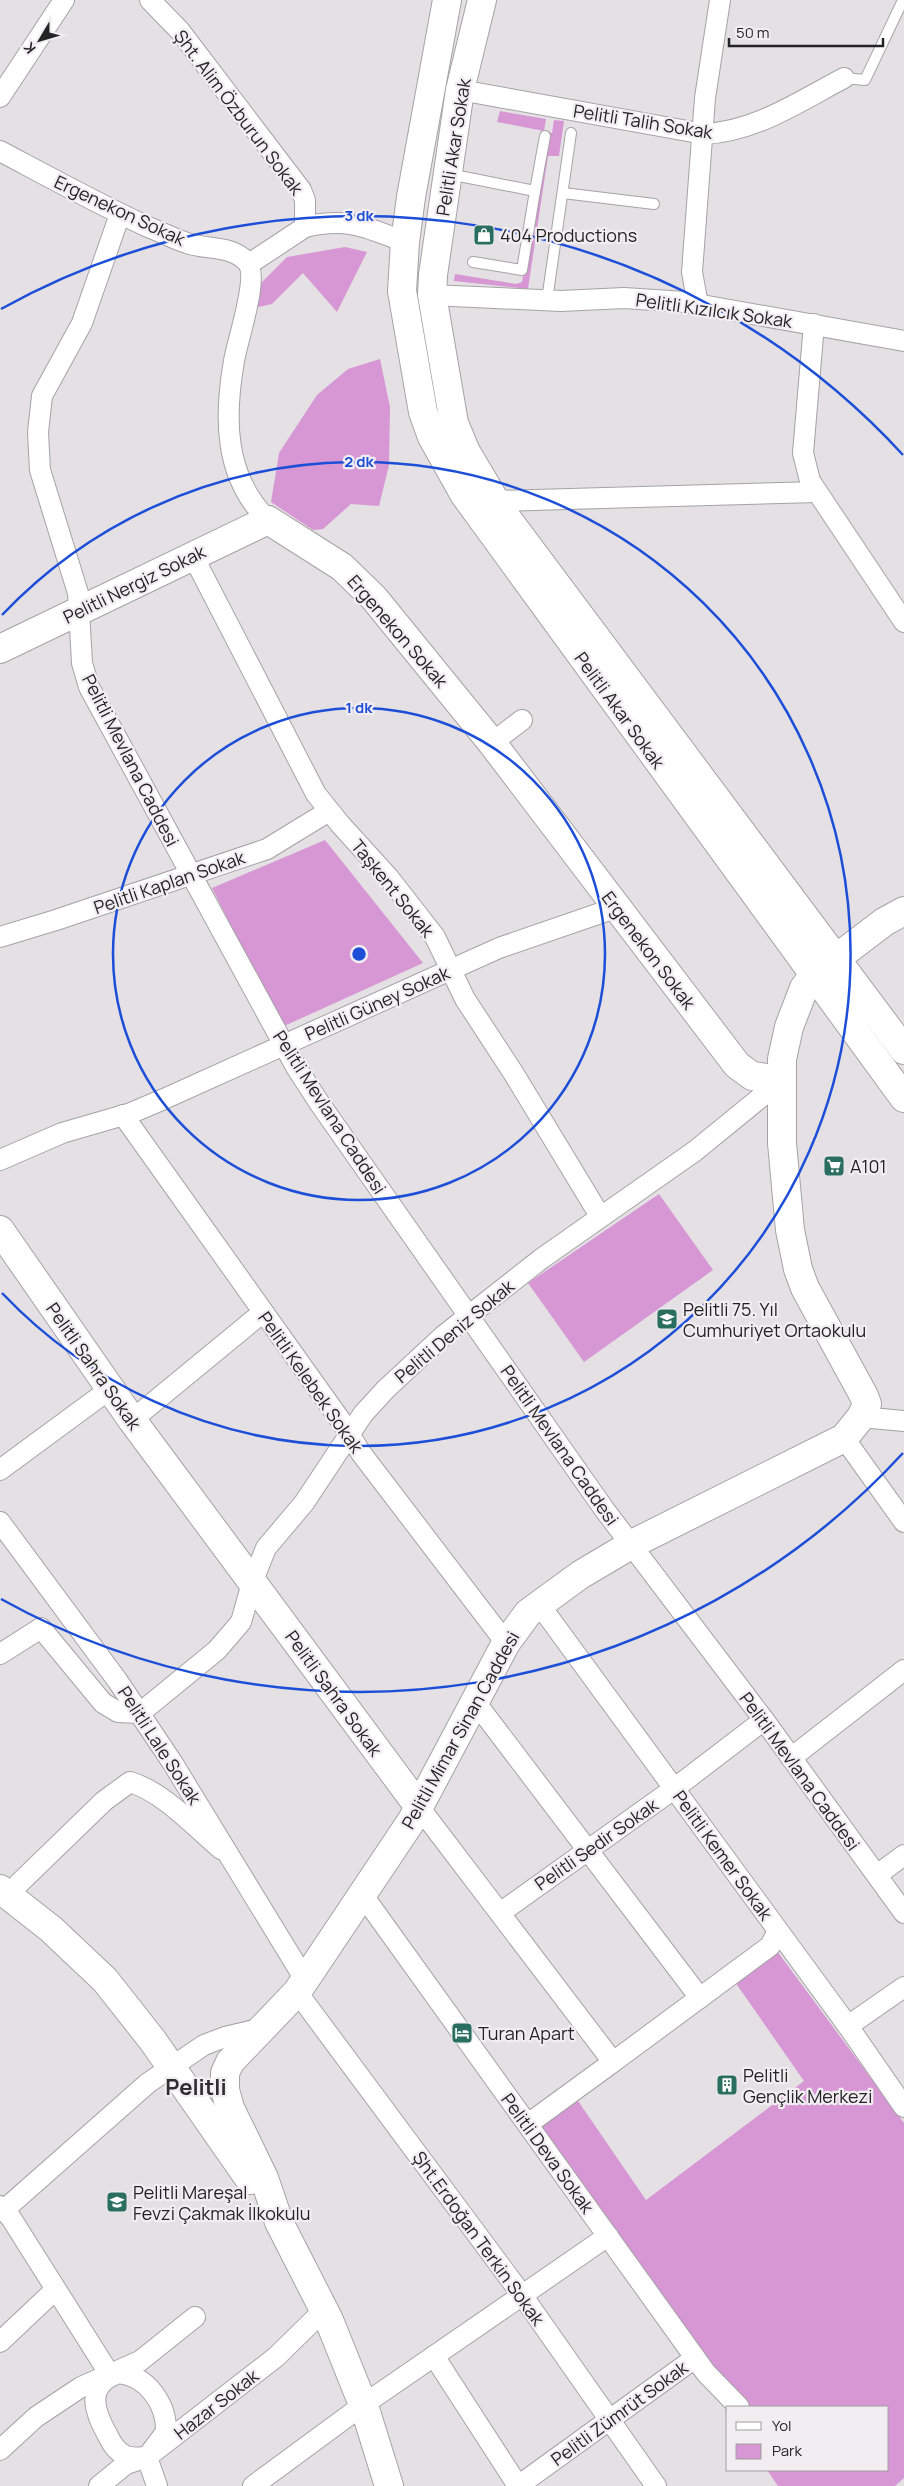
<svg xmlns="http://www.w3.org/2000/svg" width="904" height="2486" viewBox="0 0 904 2486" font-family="Manrope,sans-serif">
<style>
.green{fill:#d697d4}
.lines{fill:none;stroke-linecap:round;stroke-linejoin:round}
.lane-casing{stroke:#a6a2a6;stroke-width:12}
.street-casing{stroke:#a6a2a6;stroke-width:22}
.secondary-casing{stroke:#a6a2a6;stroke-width:30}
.lane{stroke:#fff;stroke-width:10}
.street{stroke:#fff;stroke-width:20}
.secondary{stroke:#fff;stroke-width:28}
.ring{fill:none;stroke:#1d4ed8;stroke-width:2.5}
.labels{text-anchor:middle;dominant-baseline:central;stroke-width:4.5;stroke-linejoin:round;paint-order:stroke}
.street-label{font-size:18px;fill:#252425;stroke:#f2edf1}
.poi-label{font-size:18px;fill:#252425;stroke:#f2edf1;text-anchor:start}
.district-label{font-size:22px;font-weight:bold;fill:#302c2f;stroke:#f2edf1}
.centre{fill:#1d4ed8;stroke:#f2edf1;stroke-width:2.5}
.ring-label{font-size:15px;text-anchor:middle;font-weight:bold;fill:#1d4ed8;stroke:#f2edf1;stroke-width:4.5;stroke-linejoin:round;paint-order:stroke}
</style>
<rect width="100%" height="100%" fill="#e4e0e4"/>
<!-- green -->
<g class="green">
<polygon points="500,111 546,119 544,131 497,122"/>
<polygon points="554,120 564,121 559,156 548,156 528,289 454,281 455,274 516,284 522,282 548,132 552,133"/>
<polygon points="345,247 367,252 337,312 303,273 272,304 254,308 256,288 287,257"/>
<polygon points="380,359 390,407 389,465 379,506 351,504 323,529 313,530 271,502 279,453 317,395 348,369"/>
<polygon points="325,840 423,963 282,1027 212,888"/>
<polygon points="659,1194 713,1270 584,1362 528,1283"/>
<polygon points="774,1947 904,2123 904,2478 895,2486 778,2486 767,2470 888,2470 888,2407 728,2407 728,2412 535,2126 576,2098 646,2200 804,2081 735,1982"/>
</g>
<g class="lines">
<!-- lane casing -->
<g class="lane-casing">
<g id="lane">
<polyline points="844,78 865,80 903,0"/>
<polyline points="449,174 535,191 522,270 473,262"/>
<polyline points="535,191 545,136"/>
<polyline points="563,193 654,204"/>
<polyline points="547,300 571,133"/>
</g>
</g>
<!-- street casing -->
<g class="street-casing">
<g id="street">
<polyline points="150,0 180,31 301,190 305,200 305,227 249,264"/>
<path d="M460,90L704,134C757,131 798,102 844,78"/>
<polyline points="0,97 64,0"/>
<path d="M0,151C49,177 98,204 148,227C161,232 174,239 187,243C206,250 232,245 247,262C260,276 237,341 234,361C224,418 224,477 268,520"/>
<polyline points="120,214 82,323 42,396 38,432 40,470 78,593 82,663 89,687 296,1067 320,1104 604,1509 764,1720 904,1913"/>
<path d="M305,227C347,217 366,227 405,242"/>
<polyline points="432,295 561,301 624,298 685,302 904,341"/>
<polyline points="698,305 692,272 705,98 720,0"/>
<polyline points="814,324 803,453 810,481 904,622"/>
<polyline points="495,501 817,492"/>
<polyline points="193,556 316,794 340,824 389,878 435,937 465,999 514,1074 600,1216"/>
<polyline points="492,743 522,720"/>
<polyline points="0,937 56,920 267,849 329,811"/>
<polyline points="123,1115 341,1421 361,1453 506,1643"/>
<polyline points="0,1160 62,1133 131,1113 164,1099 499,948 618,907"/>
<polyline points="861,1417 904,1421"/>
<polyline points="132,1420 262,1313"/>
<polyline points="844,1438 904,1522"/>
<polyline points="0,1470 110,1389"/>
<polyline points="0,1522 117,1680 172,1762 304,1978"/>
<polyline points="539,1604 848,2026 904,2107"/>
<polyline points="0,1654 41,1628 103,1703 118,1712 140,1713 217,1650 241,1622 252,1583 266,1548 304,1503 363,1414 386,1389 443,1336 541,1259 695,1151 782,1080"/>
<polyline points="476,1703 700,1998"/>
<polyline points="791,1758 904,1670"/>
<polyline points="419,1807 613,2062 770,1946 778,1931"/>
<polyline points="877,1875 904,1855"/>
<polyline points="362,1894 706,2373 739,2407"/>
<path d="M7,1895L104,1801L130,1782C162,1791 195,1827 221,1849"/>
<polyline points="500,1913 675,1788 764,1720"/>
<polyline points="297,1992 522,2295 656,2486"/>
<polyline points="848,2026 904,1987"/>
<polyline points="528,2124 613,2062"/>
<polyline points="0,2206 11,2218 110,2375"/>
<polyline points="4,2210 148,2083 204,2045 225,2037 263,2028"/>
<polyline points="0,2342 55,2290"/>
<polyline points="434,2356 518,2486"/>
<path d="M119,2373C147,2376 167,2404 166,2432L147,2457C140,2457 131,2459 124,2455C115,2450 111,2442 107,2434C93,2409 86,2384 119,2373Z"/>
<polyline points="0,2450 36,2417 81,2387 140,2361 195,2317"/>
<polyline points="147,2457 157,2486"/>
<polyline points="99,2486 126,2464 147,2457 276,2357 324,2310"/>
<polyline points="253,2486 363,2405 608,2236"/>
<polyline points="518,2486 695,2358"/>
</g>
</g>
<!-- secondary casing -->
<g class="secondary-casing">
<g id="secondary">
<polyline points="447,0 411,197 405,242 402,291 423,412 432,437 464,494 904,1098"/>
<polyline points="482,0 460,90 433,275 432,295 454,423 466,452 500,509 904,1050"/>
<polyline points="0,649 268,520 342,567 374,598 492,743 737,1065 752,1076 782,1080"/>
<polyline points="0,1230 132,1420 419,1807"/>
<polyline points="0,1889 51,1929 105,1980 153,2041 250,2180"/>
<polyline points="389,2486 366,2412 329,2320 279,2222 264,2178 230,2108 225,2090 225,2073 230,2062 297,1992 412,1820 506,1643 528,1613 580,1575 634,1543 844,1438 861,1417 867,1404 864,1396 805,1288 798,1269 790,1230 782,1143 782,1059 789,1027 804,988 813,976 884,922 904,911"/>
</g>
</g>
<!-- lane -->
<use href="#lane" class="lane"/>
<!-- street -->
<use href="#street" class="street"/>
<!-- secondary -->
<use href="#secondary" class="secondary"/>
</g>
<!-- distance rings -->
<g class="ring">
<circle cx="359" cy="954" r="246"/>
<path d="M2 615A492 492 0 1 1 2 1293"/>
<path d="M903 1453A738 738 0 0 1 1 1599M1 309A738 738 0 0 1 903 455"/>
</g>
<!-- icons -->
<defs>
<g id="shop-square" transform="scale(1.125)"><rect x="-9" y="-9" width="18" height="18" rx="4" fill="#2a6e60" stroke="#f2edf1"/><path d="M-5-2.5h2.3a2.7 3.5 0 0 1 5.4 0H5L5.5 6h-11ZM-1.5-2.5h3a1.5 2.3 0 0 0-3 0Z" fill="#fff"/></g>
<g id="supermarket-square" transform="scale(1.125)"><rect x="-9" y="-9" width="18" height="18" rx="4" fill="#2a6e60" stroke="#f2edf1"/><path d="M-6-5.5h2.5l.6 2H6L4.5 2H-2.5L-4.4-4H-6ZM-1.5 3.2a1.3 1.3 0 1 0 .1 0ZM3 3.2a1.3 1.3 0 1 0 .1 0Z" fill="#fff"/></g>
<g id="school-square" transform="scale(1.125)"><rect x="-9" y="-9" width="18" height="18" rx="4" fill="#2a6e60" stroke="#f2edf1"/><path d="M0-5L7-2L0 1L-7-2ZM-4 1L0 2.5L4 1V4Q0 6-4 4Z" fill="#fff"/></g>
<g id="hotel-square" transform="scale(1.125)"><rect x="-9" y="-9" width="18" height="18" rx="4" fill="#2a6e60" stroke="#f2edf1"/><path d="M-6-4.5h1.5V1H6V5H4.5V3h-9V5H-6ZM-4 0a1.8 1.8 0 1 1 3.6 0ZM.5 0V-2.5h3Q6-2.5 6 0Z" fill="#fff"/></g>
<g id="building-square" transform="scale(1.125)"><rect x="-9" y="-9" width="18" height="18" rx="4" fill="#2a6e60" stroke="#f2edf1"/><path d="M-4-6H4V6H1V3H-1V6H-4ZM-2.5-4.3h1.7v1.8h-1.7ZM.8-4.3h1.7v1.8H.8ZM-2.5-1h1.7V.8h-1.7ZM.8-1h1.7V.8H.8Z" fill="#fff"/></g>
</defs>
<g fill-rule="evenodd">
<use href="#shop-square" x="484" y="235"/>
<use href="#supermarket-square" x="834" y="1166"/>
<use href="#school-square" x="667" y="1319"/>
<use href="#hotel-square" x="462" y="2033"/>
<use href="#building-square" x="727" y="2085"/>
<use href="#school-square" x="117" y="2202"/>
</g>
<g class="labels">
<!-- street labels -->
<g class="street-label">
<text transform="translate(239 112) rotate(53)">Şht. Alim Özburun Sokak</text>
<text transform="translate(643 121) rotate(9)">Pelitli Talih Sokak</text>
<text transform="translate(453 147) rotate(-81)">Pelitli Akar Sokak</text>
<text transform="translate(120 210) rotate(25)">Ergenekon Sokak</text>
<text transform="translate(714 310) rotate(8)">Pelitli Kızılcık Sokak</text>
<text transform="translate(134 584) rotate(-26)">Pelitli Nergiz Sokak</text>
<text transform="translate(398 631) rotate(49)">Ergenekon Sokak</text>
<text transform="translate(620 710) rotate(54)">Pelitli Akar Sokak</text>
<text transform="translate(131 760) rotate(63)">Pelitli Mevlana Caddesi</text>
<text transform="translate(169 882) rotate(-19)">Pelitli Kaplan Sokak</text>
<text transform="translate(393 888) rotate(51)">Taşkent Sokak</text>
<text transform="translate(649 950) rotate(53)">Ergenekon Sokak</text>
<text transform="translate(377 1003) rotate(-24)">Pelitli Güney Sokak</text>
<text transform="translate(330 1112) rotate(57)">Pelitli Mevlana Caddesi</text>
<text transform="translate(454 1331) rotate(-40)">Pelitli Deniz Sokak</text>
<text transform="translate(94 1366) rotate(55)">Pelitli Sahra Sokak</text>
<text transform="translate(311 1382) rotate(55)">Pelitli Kelebek Sokak</text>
<text transform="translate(560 1445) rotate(55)">Pelitli Mevlana Caddesi</text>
<text transform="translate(334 1693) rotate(54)">Pelitli Sahra Sokak</text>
<text transform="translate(460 1730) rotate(-61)">Pelitli Mimar Sinan Caddesi</text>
<text transform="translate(160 1745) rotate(57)">Pelitli Lale Sokak</text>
<text transform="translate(800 1771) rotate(54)">Pelitli Mevlana Caddesi</text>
<text transform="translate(596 1844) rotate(-35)">Pelitli Sedir Sokak</text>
<text transform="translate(723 1855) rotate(54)">Pelitli Kemer Sokak</text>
<text transform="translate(548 2153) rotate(54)">Pelitli Deva Sokak</text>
<text transform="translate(479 2238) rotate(54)">Şht.Erdoğan Terkin Sokak</text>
<text transform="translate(216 2404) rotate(-38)">Hazar Sokak</text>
<text transform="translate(619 2413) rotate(-36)">Pelitli Zümrüt Sokak</text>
</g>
<!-- poi labels -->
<g class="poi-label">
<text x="500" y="235">404 Productions</text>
<text x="850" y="1166">A101</text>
<text x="683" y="1309">Pelitli 75. Yıl<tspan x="683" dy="21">Cumhuriyet Ortaokulu</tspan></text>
<text x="478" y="2033">Turan Apart</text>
<text x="743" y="2075">Pelitli<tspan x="743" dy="21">Gençlik Merkezi</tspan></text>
<text x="133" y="2192">Pelitli Mareşal<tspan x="133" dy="21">Fevzi Çakmak İlkokulu</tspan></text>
</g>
<!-- district labels -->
<g class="district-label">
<text x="196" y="2087">Pelitli</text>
</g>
</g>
<circle cx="359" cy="954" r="8" class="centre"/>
<g class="ring-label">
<text x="359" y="221">3 dk</text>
<text x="359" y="467">2 dk</text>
<text x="359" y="713">1 dk</text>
</g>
<!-- legend -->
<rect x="726" y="2406" width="162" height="65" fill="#f2edf1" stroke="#a09d9f"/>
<rect x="736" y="2422" width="25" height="8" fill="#ffffff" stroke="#a09d9f"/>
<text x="772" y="2431" font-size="15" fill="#252425">Yol</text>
<rect x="736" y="2444" width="25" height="15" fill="#d697d4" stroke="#a09d9f"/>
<text x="772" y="2456" font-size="15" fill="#252425">Park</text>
<!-- north arrow -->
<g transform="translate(40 40) rotate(232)" stroke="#f2edf1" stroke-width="4" paint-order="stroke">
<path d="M0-4L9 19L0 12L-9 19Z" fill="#252425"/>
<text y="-8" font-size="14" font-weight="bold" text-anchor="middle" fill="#252425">K</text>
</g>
<!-- scale -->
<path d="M729 38v8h154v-8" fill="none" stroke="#252425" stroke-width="2.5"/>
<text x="736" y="38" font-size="15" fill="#252425" stroke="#f2edf1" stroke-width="4" paint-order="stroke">50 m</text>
</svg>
